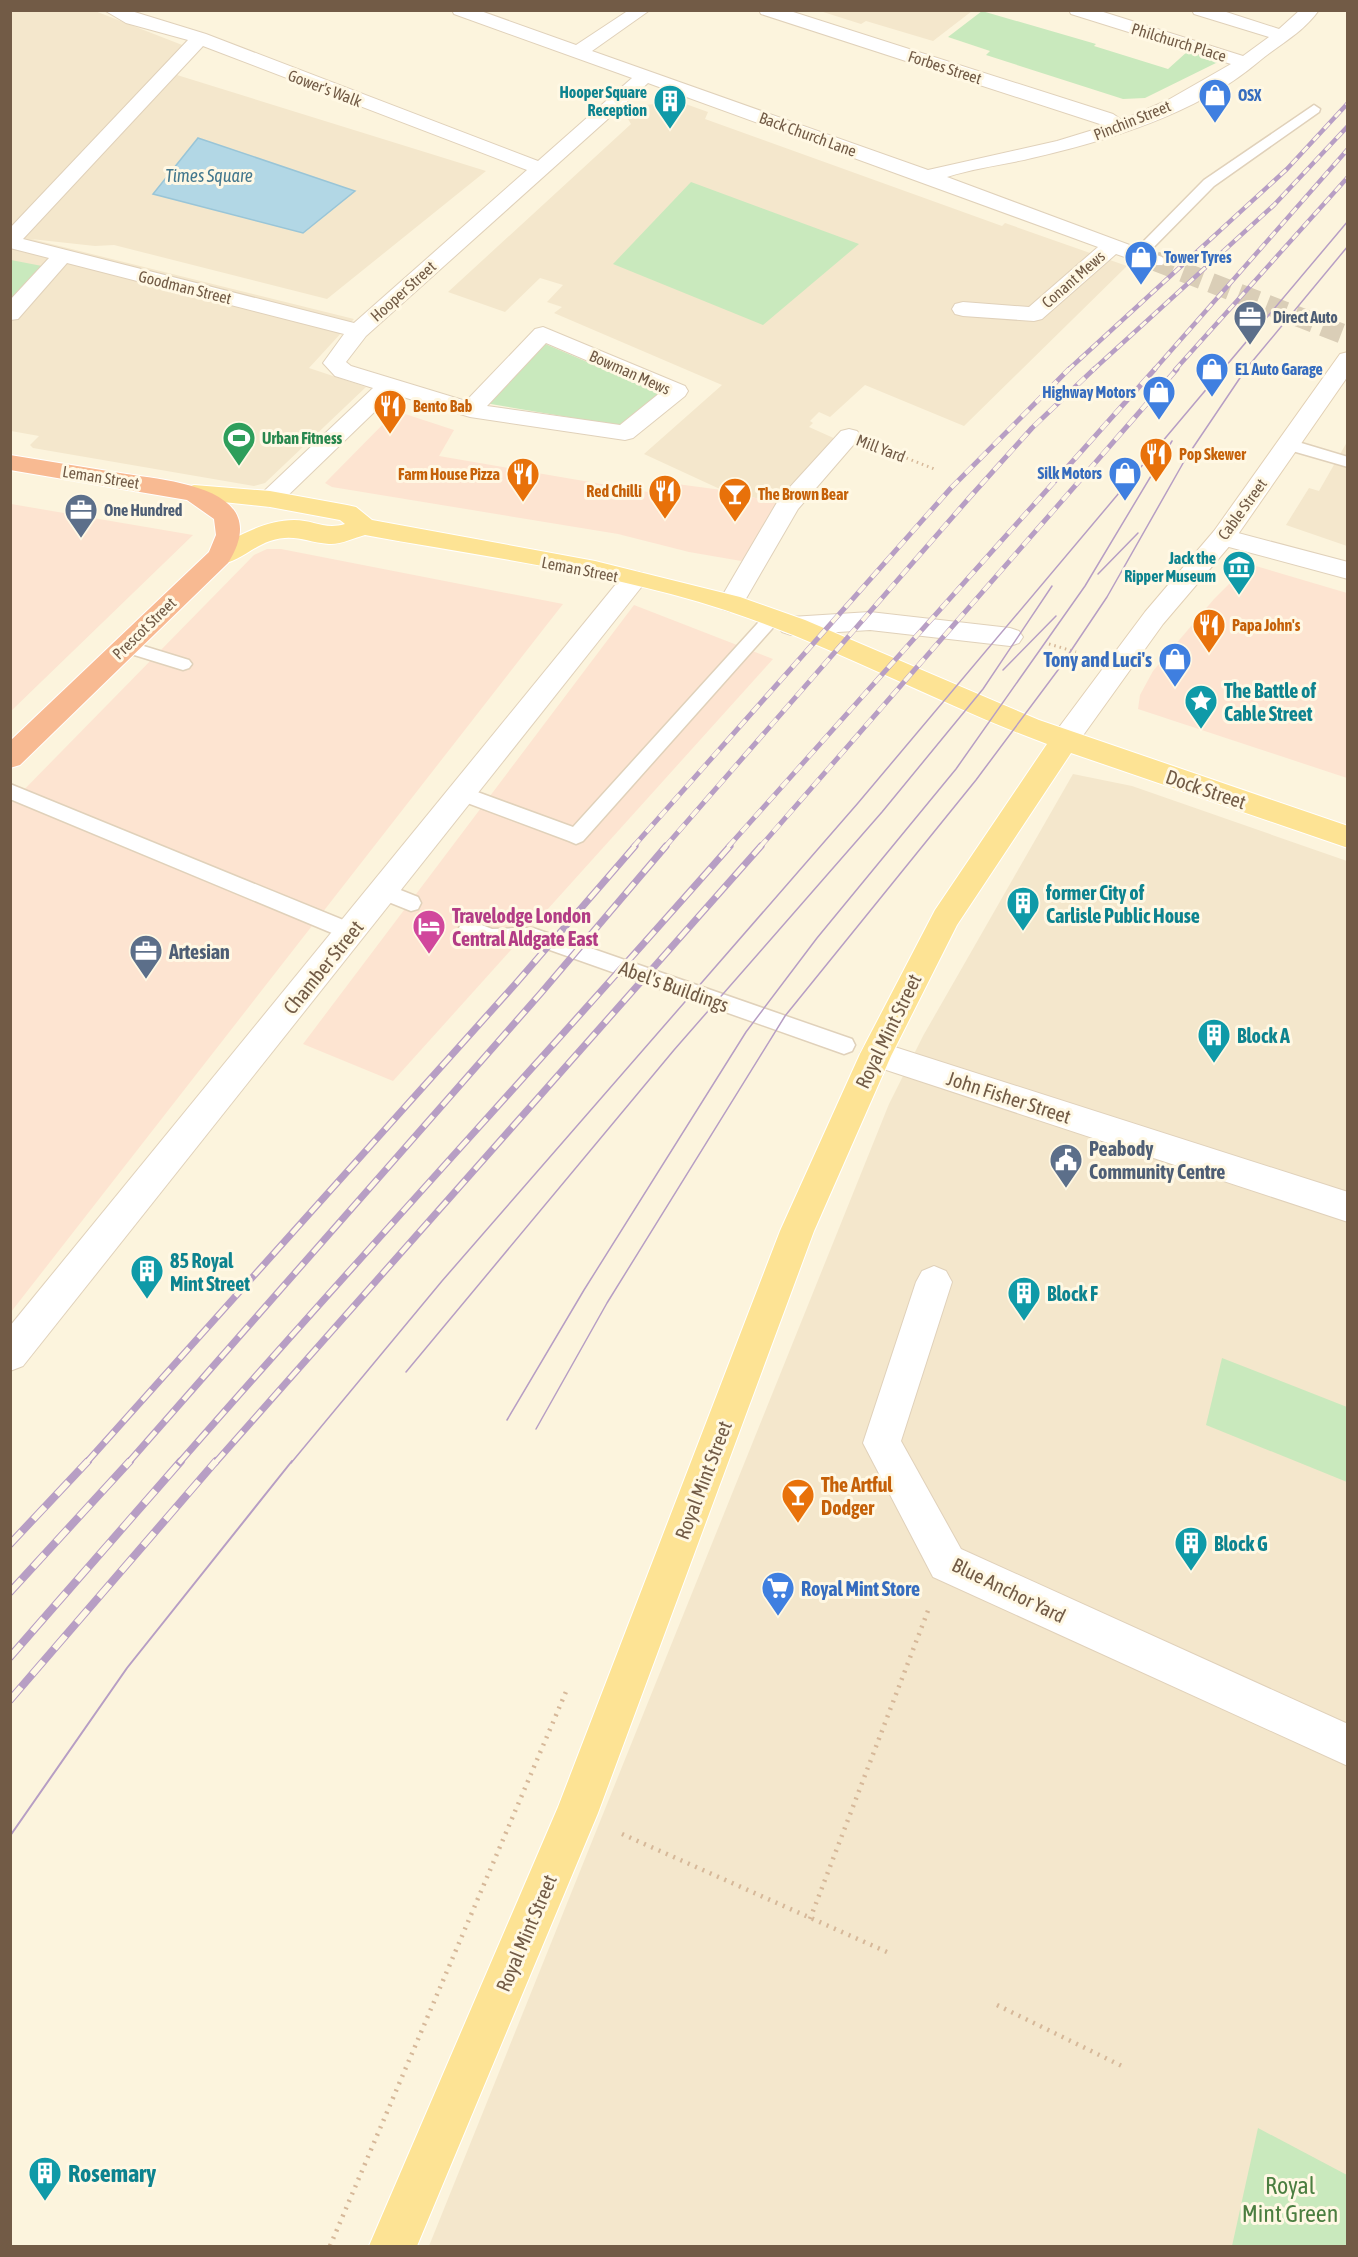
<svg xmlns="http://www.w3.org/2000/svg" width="1358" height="2257" viewBox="0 0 1358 2257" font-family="'Asap Condensed',sans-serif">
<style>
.residential{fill:#f4e7cc}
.commercial{fill:#fde4d1}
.green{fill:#c9e9bd}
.water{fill:#b2d7e5;stroke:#99c5d7;stroke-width:1.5}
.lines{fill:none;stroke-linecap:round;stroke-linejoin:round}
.street-tunnel{stroke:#daceb7;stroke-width:20;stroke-dasharray:20 10;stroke-linecap:butt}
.lane-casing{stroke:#e0d1ba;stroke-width:3}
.street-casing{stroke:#e0d1ba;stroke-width:2}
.secondary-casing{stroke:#e2d0b5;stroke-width:2}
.primary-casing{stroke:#fff;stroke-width:2}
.highway-casing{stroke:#fff;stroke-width:2}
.path-far1{stroke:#d6b899;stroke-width:3;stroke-dasharray:1.5 4;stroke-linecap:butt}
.path{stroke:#d6b899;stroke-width:4.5;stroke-dasharray:2 6;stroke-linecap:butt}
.lane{fill:#fff;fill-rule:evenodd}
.street{fill:#fff;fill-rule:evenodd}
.secondary{fill:#fff;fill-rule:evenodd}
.primary{fill:#fde394;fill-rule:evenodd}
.highway{fill:#f8ba92;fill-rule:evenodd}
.tram-far1{stroke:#b79ec4;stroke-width:1.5}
.tram{stroke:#b79ec4;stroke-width:2}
.rail-far3-casing{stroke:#b79ec4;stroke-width:4.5}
.rail-far2-casing{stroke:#b79ec4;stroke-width:5}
.rail-far1-casing{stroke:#b79ec4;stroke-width:7}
.rail-casing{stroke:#b79ec4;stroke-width:8}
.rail-far3{stroke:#fff8e4;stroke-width:3;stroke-dasharray:8;stroke-linecap:butt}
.rail-far2{stroke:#fff8e4;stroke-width:4;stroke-dasharray:10;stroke-linecap:butt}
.rail-far1{stroke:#fff8e4;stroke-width:4.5;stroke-dasharray:14;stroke-linecap:butt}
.rail{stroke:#fff8e4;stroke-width:6;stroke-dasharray:17;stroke-linecap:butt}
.labels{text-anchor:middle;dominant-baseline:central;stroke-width:6;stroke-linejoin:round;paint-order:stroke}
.far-street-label{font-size:16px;fill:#725b46;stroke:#fff8e4}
.far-culture-label{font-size:16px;font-weight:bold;fill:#0d838f;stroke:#fff8e4;text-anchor:end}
.far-shop-label{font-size:16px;font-weight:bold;fill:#366cbe;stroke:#fff8e4;text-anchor:start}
.far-service-label{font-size:16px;font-weight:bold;fill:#4e5e75;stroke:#fff8e4;text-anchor:start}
.far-food-label{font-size:16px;font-weight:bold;fill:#c56008;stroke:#fff8e4;text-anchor:start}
.far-leisure-label{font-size:16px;font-weight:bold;fill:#27864d;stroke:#fff8e4;text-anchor:start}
.far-water-label{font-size:18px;font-style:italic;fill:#42778d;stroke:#fff8e4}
.shop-label{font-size:20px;font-weight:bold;fill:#366cbe;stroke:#fff8e4;text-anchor:end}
.culture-label{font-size:20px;font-weight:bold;fill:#0d838f;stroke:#fff8e4;text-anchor:start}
.street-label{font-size:20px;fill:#725b46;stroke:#fff8e4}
.hotel-label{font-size:20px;font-weight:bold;fill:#b23c85;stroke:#fff8e4;text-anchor:start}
.service-label{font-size:20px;font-weight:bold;fill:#4e5e75;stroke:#fff8e4;text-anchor:start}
.food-label{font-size:20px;font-weight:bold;fill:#c56008;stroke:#fff8e4;text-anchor:start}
.near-culture-label{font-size:24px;font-weight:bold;fill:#0d838f;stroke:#fff8e4;text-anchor:start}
.near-park-label{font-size:24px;fill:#4b7e40;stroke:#fff8e4}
</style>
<rect width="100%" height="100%" fill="#fcf4dd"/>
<!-- residential -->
<g class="residential">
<polygon points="10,11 95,11 195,50 160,89 177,75 486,171 327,299 114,245 95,246 31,239 354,319 309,368 366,387 265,483 254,486 33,448 30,445 39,436 11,431"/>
<polygon points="820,11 972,11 933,41 866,21 861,24"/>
<polygon points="680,102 708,112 705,119 1002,226 1005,223 1127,266 964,426 865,385 830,417 819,412 810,421 813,423 809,427 838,440 788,487 776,503 722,490 644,454 722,385 554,313 562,307 547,302 563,285 540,278 505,312 448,292 631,124 628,119 644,105"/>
<polygon points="1347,442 1347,546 1286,525 1309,488 1319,491"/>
<polygon points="1073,774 1132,786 1347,861 1347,2246 429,2246 889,1104 923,1036"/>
</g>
<!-- commercial -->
<g class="commercial">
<polygon points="396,411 454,430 439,456 648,492 654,481 722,490 776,503 753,542 747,562 689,552 618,534 332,487 325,483"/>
<polygon points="11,504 193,535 11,711 10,504"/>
<polygon points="267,549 281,549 563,604 11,1312 11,803 254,555"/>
<polygon points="1249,564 1347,593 1347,778 1138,709 1140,695 1153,671 1214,599"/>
<polygon points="634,605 773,659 393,1081 303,1044"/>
</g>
<!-- green -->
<g class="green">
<polygon points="982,11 1096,44 1094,46 1168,69 1188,51 1220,61 1145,98 1123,99 986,55 990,51 948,37"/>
<polygon points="691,182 859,244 763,325 613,264"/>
<polygon points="11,260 42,266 11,299 10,299"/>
<polygon points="543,343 662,394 621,426 485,403"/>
<polygon points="1222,1358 1347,1407 1347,1482 1206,1425"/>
<polygon points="1258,2128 1347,2175 1347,2246 1232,2246"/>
</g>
<!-- water -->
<polygon class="water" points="198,138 355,191 303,233 153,194"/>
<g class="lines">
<!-- street-tunnel -->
<polyline class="street-tunnel" points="1155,261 1348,336"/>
<!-- lane casing -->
<g class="lane-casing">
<g id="lane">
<polygon points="1314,105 1320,109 1319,112 1214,186 1143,258 1133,258 1133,252 1204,180"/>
<polygon points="1288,439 1348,457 1348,467 1282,448 1280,444"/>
<polygon points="772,612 781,618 778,622 583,841 576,844 569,841 454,798 451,793 454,788 461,786 573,827 766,614"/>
<polygon points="124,640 189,660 192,664 189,668 183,670 118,650 115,646 118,642"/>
<polygon points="10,784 358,926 361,932 358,938 351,940 344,938 10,799"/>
<polygon points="383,883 418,897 421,903 418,909 411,911 376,897 373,891 376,885"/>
<polygon points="469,920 492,929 533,928 852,1039 855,1045 852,1051 844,1054 533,944 491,945 462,934 459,928 462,922"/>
</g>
</g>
<!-- street casing -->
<g class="street-casing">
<g id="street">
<path d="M104,10H128L206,34L538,161L632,78L454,14L452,10H478L576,45L629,10H650L592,51L928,170L1057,141L1106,126L761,14L759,10H787L1113,114L1122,120L1168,100L1231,64L1071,14L1069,10H1097L1243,56L1269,37L1194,14L1192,10H1220L1279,29L1300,10H1319C1303,33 1278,45 1257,63C1198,113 1107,141 1032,158C1004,165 974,168 947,177L1162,257L1166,261L1162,265H1148L1116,254L1042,319L1034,321L963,316L955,314L952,309L955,304L963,302L1029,307L1098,247L648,83L366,336L346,362L351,366L466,401L535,329L543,327L685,386L688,391L685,396L633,438L625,440L470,417L393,394L279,504L270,507L261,504L258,499L261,494L373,388L335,376L323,363L344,334L67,263L18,319L10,320V300L49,258L10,248V228L188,40L126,23ZM203,46L527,170L354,323L23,239ZM546,343L661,392L620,425L487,406Z"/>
<polygon points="849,429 857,431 861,436 798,509 740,609 731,612 722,609 718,603 779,499 841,431"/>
<polygon points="1223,529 1348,562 1348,579 1214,543 1211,537 1214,531"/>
<polygon points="634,571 643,573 647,579 643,585 23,1366 10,1371 10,1326 625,573"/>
<polygon points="870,612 1010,628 1019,631 1023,637 1019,643 1010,646 870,630 791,635 782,632 778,626 782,620 791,617"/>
<polygon points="876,1041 1348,1192 1348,1222 865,1063 860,1054 865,1045"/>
<polygon points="934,1266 946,1271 952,1282 901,1441 961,1549 1348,1724 1348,1766 933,1577 863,1443 916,1282 922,1271"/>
</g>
</g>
<!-- secondary casing -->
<g class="secondary-casing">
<polygon id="secondary" points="1348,352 1348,376 1232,543 1163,624 1074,748 1064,751 1054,748 1050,741 1054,734 1145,612 1214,531 1340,354"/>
</g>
<!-- primary casing -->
<g class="primary-casing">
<path id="primary" d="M194,485L270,491L347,505L356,507L372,520L595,561L740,597L805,620L1039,720L1348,826V848L1071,753L957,925L891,1056L814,1231L598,1813L417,2246H369L558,1807L780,1231L860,1054L935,910L1047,744C938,704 835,646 725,610C609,572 484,557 365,535C354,538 340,545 329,544C305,542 294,533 270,541C249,548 232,569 210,563L206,557L210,551C235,538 264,520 294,520C314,520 324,530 345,524L340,520L270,507L185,498L182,493L185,488Z"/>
</g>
<!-- highway casing -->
<g class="highway-casing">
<path id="highway" d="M10,455C47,461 83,467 120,473C168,481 276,487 228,563L20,765L10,768V741L209,552L216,535L214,519L187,500L10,470Z"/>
</g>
<!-- path-far1 -->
<g class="path-far1">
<polyline points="886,450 937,470"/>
<polyline points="1049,644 1076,652"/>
</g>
<!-- path -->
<g class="path">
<polyline points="622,1834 887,1952"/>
<polyline points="810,1919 929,1608"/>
<polyline points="997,2005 1126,2068"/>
<polyline points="330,2246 568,1687"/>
</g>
<!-- lane -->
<use href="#lane" class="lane"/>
<!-- street -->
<use href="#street" class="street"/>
<!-- secondary -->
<use href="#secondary" class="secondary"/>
<!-- primary -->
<use href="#primary" class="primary"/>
<!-- highway -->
<use href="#highway" class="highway"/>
<!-- tram-far1 -->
<g class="tram-far1">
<polyline points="1098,574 1138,533"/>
<polyline points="1003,670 1056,616"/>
<polyline points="406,1372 674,1050 882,812 983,689 1052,586"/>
<polyline points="507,1420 584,1290 746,1032 817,938 956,769 1085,586 1172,441"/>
<polyline points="536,1429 607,1303 785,1016 976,780 1058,670 1107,597 1186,458 1246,369 1348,246"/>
<polyline points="291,1463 442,1281 858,803 1348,221"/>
</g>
<!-- tram -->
<polyline class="tram" points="10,1836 127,1668 292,1461"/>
<!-- rail-far3 casing -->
<g class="rail-far3-casing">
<g id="rail-far3">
<polyline points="1068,370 1287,169 1348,103"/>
<polyline points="1093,370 1274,205 1348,126"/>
<polyline points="1154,370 1348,149"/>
<polyline points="1175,370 1348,177"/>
</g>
</g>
<!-- rail-far2 casing -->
<g class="rail-far2-casing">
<g id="rail-far2">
<polyline points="633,847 951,488 1069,369"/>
<polyline points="665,847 970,497 1032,428 1094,369"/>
<polyline points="728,847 1155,369"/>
<polyline points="760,847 1177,369"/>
</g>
</g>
<!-- rail-far1 casing -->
<g class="rail-far1-casing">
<g id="rail-far1">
<polyline points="86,1463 518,981 635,846"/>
<polyline points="128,1463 541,993 666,846"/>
<path d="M179,1463C361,1255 548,1053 730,846"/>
<polyline points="215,1463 761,846"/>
</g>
</g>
<!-- rail casing -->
<g class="rail-casing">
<g id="rail">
<polyline points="10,1544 88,1461"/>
<polyline points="10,1592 130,1461"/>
<polyline points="10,1657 181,1461"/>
<polyline points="10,1700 216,1461"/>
</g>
</g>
<!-- rail-far3 -->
<use href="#rail-far3" class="rail-far3"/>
<!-- rail-far2 -->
<use href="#rail-far2" class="rail-far2"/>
<!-- rail-far1 -->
<use href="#rail-far1" class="rail-far1"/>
<!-- rail -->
<use href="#rail" class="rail"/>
</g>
<!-- icons -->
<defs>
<g id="shop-pin" transform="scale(1.725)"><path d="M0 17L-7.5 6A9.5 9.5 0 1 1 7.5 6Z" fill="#3f7fe0" stroke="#fff8e4"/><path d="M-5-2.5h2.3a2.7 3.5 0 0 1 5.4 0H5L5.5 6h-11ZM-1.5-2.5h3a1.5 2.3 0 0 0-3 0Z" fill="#fff"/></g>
<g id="building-pin" transform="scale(1.725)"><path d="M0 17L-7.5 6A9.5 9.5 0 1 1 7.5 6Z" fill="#0f9aa8" stroke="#fff8e4"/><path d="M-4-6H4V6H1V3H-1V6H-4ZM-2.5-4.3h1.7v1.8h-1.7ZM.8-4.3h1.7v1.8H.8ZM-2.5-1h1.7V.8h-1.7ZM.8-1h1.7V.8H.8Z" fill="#fff"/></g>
<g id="office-pin" transform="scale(1.725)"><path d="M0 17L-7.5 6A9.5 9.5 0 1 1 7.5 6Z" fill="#5c6f8a" stroke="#fff8e4"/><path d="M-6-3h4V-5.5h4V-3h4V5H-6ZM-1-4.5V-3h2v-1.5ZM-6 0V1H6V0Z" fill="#fff"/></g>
<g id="restaurant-pin" transform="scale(1.725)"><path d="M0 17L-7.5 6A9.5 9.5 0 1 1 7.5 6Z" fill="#e8710a" stroke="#fff8e4"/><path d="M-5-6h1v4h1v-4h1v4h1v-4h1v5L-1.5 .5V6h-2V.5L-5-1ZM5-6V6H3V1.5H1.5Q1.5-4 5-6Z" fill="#fff"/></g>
<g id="stadium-pin" transform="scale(1.725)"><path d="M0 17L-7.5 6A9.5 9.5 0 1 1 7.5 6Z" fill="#2e9e5b" stroke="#fff8e4"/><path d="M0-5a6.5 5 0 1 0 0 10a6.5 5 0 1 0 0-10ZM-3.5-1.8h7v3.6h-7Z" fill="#fff"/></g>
<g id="bar-pin" transform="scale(1.725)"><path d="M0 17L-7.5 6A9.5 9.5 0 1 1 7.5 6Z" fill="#e8710a" stroke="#fff8e4"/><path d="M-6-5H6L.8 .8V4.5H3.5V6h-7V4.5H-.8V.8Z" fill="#fff"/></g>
<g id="museum-pin" transform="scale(1.725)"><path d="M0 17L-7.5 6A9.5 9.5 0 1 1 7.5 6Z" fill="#0f9aa8" stroke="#fff8e4"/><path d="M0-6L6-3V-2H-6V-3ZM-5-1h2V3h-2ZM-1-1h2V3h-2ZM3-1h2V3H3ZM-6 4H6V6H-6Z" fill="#fff"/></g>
<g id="sight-pin" transform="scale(1.725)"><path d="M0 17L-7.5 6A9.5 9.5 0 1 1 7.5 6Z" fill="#0f9aa8" stroke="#fff8e4"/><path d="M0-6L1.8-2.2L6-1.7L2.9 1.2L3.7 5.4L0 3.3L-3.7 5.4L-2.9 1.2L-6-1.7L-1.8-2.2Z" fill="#fff"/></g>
<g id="hotel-pin" transform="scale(1.725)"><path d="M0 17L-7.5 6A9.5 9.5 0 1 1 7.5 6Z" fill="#d1479c" stroke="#fff8e4"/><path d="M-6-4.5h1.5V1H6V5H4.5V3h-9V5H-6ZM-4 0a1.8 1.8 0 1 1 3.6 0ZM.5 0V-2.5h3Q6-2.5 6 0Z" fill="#fff"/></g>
<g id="civic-pin" transform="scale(1.725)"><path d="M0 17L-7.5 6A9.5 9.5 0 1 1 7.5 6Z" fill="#5c6f8a" stroke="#fff8e4"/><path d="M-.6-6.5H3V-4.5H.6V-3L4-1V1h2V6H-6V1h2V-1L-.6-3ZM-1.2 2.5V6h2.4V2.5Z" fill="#fff"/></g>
<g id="supermarket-pin" transform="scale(1.725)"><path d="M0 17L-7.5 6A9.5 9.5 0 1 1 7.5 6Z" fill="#3f7fe0" stroke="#fff8e4"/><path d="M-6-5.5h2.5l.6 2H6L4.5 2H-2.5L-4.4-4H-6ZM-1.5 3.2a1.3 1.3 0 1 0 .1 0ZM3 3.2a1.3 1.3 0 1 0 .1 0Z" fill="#fff"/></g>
</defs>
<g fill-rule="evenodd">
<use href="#shop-pin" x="1215" y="95"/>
<use href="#building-pin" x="670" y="101"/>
<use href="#shop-pin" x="1141" y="257"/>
<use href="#office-pin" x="1250" y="317"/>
<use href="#shop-pin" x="1212" y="369"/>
<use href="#shop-pin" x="1159" y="392"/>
<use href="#restaurant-pin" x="390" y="406"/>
<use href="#stadium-pin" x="239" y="438"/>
<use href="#restaurant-pin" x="1156" y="454"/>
<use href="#shop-pin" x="1125" y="473"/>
<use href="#restaurant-pin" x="523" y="474"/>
<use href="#restaurant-pin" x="665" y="491"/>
<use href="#bar-pin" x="735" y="494"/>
<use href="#office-pin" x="81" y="510"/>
<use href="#museum-pin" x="1239" y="567"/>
<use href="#restaurant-pin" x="1209" y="625"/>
<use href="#shop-pin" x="1175" y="659"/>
<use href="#sight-pin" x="1201" y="701"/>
<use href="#building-pin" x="1023" y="903"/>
<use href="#hotel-pin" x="429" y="926"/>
<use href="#office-pin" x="146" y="951"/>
<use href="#building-pin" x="1214" y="1035"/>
<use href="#civic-pin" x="1066" y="1160"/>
<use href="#building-pin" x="147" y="1271"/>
<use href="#building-pin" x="1024" y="1293"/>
<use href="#bar-pin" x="798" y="1495"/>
<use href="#building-pin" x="1191" y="1543"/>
<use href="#supermarket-pin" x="778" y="1588"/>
<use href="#building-pin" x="45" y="2173"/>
</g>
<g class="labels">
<!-- far-street labels -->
<g class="far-street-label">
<text transform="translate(1179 42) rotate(17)">Philchurch Place</text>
<text transform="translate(945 67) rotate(18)">Forbes Street</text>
<text transform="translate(325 88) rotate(21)">Gower's Walk</text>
<text transform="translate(1132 120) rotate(-22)">Pinchin Street</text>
<text transform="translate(808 134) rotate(20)">Back Church Lane</text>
<text transform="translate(1073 279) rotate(-41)">Conant Mews</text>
<text transform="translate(185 287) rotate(14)">Goodman Street</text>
<text transform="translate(403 291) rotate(-42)">Hooper Street</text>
<text transform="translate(630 372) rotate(24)">Bowman Mews</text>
<text transform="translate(881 448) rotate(21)">Mill Yard</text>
<text transform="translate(101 477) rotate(9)">Leman Street</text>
<text transform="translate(1242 509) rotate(-54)">Cable Street</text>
<text transform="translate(580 569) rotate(11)">Leman Street</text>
<text transform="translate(144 628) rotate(-44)">Prescot Street</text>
</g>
<!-- far-culture labels -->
<g class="far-culture-label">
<text x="647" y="92">Hooper Square<tspan x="647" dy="18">Reception</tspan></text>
<text x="1216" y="558">Jack the<tspan x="1216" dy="18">Ripper Museum</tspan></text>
</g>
<!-- far-shop labels -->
<g class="far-shop-label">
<text x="1238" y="95">OSX</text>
<text x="1164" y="257">Tower Tyres</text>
<text x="1235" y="369">E1 Auto Garage</text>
<text x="1136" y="392" text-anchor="end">Highway Motors</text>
<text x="1102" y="473" text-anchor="end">Silk Motors</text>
</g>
<!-- far-service labels -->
<g class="far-service-label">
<text x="1273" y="317">Direct Auto</text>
<text x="104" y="510">One Hundred</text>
</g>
<!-- far-food labels -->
<g class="far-food-label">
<text x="413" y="406">Bento Bab</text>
<text x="1179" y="454">Pop Skewer</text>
<text x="500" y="474" text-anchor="end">Farm House Pizza</text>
<text x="642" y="491" text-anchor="end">Red Chilli</text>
<text x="758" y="494">The Brown Bear</text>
<text x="1232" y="625">Papa John's</text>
</g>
<!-- far-leisure labels -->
<g class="far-leisure-label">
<text x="262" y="438">Urban Fitness</text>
</g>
<!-- far-water labels -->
<g class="far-water-label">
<text x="209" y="175">Times Square</text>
</g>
<!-- shop labels -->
<g class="shop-label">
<text x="1152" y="659">Tony and Luci's</text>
<text x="801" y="1588" text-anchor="start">Royal Mint Store</text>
</g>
<!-- culture labels -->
<g class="culture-label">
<text x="1224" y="690">The Battle of<tspan x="1224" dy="23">Cable Street</tspan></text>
<text x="1046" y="892">former City of<tspan x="1046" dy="23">Carlisle Public House</tspan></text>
<text x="1237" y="1035">Block A</text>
<text x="170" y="1260">85 Royal<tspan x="170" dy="23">Mint Street</tspan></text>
<text x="1047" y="1293">Block F</text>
<text x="1214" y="1543">Block G</text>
</g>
<!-- street labels -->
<g class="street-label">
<text transform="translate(1206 789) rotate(19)">Dock Street</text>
<text transform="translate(323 967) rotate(-51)">Chamber Street</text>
<text transform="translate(674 986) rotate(20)">Abel's Buildings</text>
<text transform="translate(888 1031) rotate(-64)">Royal Mint Street</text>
<text transform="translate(1009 1097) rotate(18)">John Fisher Street</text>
<text transform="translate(703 1480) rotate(-69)">Royal Mint Street</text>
<text transform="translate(1009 1590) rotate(26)">Blue Anchor Yard</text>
<text transform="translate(526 1933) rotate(-67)">Royal Mint Street</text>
</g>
<!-- hotel labels -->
<g class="hotel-label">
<text x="452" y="915">Travelodge London<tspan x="452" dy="23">Central Aldgate East</tspan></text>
</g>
<!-- service labels -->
<g class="service-label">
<text x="169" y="951">Artesian</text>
<text x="1089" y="1148">Peabody<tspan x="1089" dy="23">Community Centre</tspan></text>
</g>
<!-- food labels -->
<g class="food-label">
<text x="821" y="1484">The Artful<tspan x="821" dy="23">Dodger</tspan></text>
</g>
<!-- near-culture labels -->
<g class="near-culture-label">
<text x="68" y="2173">Rosemary</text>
</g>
<!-- near-park labels -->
<g class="near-park-label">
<text x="1290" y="2185">Royal<tspan x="1290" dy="28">Mint Green</tspan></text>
</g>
</g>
<!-- border -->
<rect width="1358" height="2257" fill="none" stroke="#725b46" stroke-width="24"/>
</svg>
